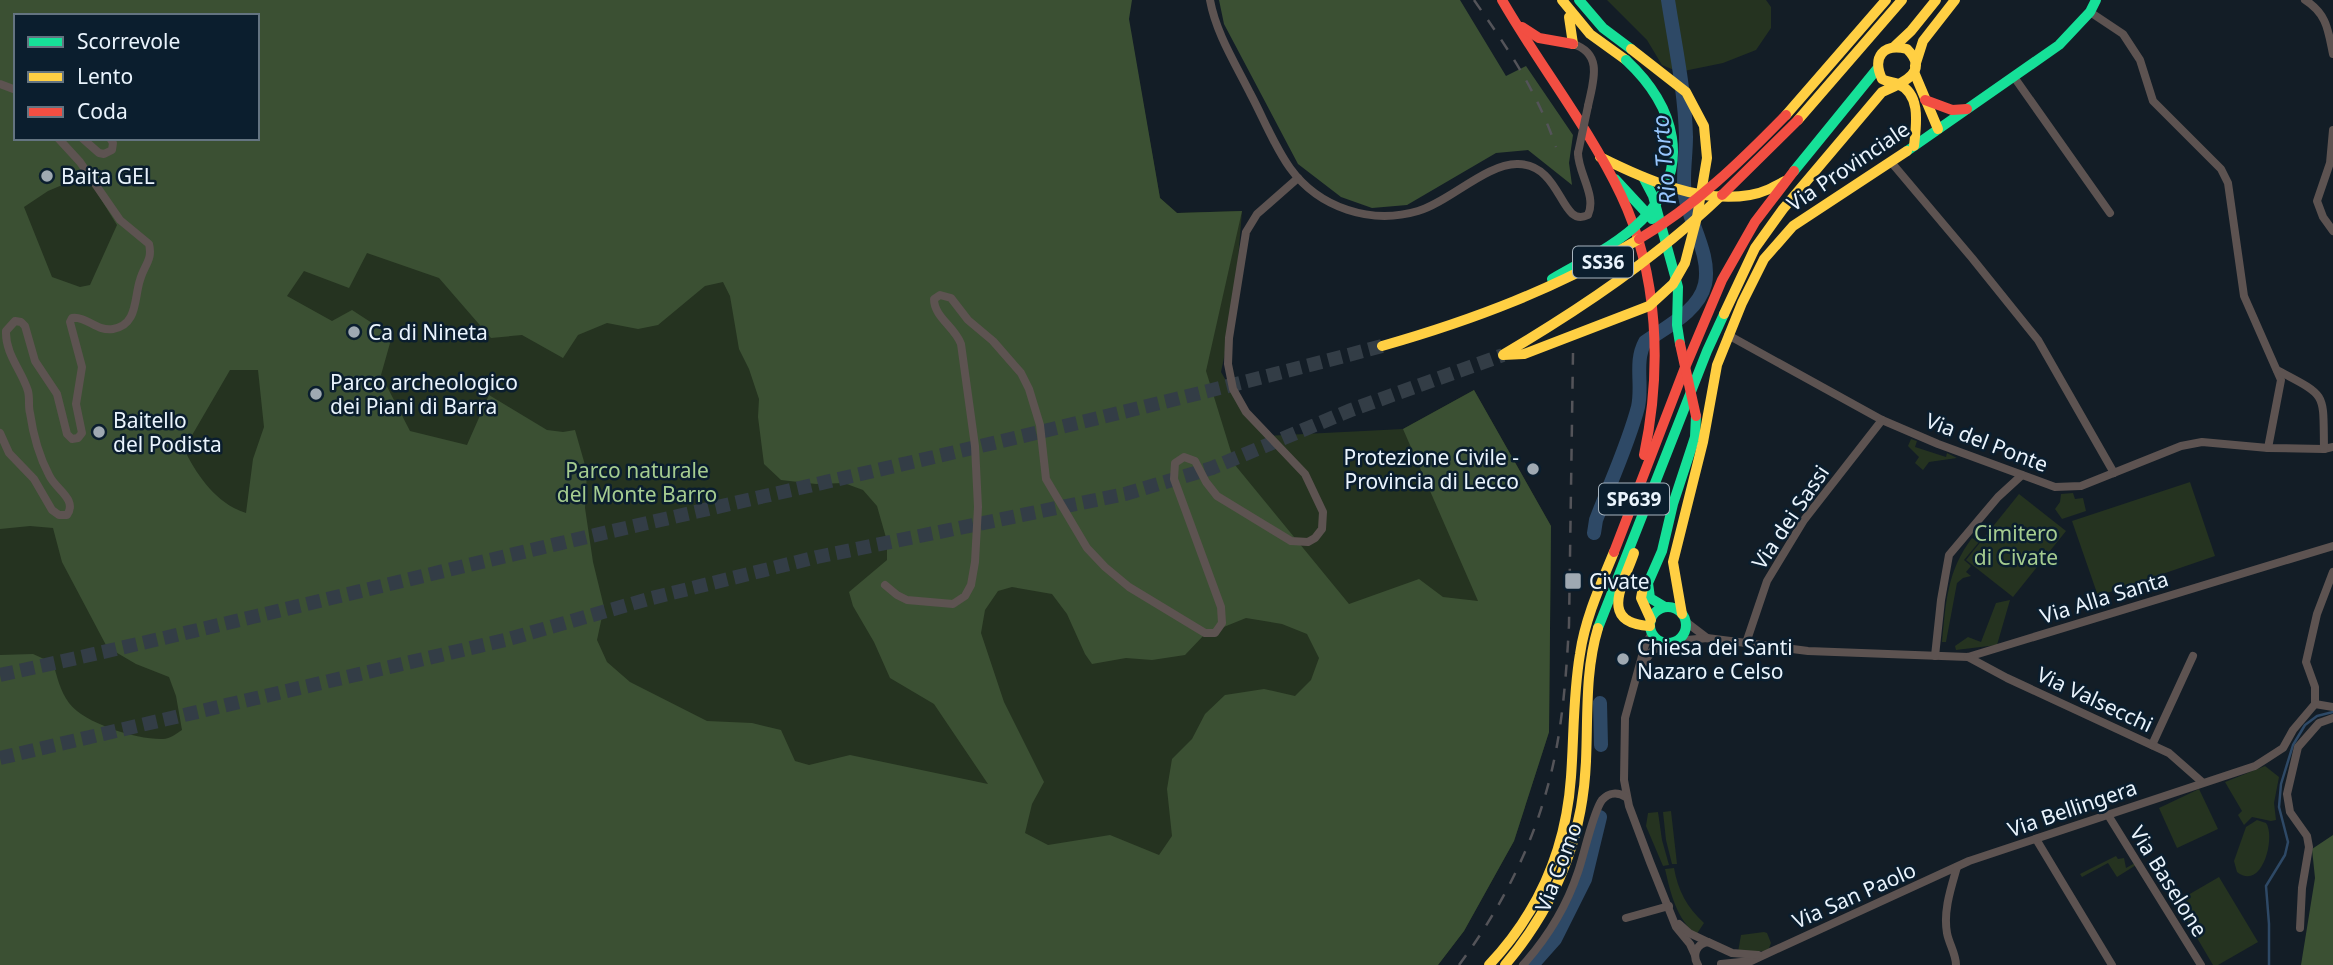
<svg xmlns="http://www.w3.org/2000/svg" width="2333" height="965" viewBox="0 0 2333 965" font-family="'Noto Sans',sans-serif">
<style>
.green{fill:#253320;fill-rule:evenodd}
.forest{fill:#3b5033;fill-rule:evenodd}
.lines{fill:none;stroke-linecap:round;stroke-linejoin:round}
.stream{stroke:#2e4966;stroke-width:2.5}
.river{stroke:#2e4966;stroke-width:14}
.highway-tunnel{stroke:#333d46;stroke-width:14;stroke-dasharray:14 7;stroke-linecap:butt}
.street{stroke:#5d5351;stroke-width:8}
.fast{stroke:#16e098;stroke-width:10}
.slow{stroke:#ffcf43;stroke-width:10}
.jam{stroke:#f24e42;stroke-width:10}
.rail{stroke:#545459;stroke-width:2.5;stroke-dasharray:12 12;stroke-linecap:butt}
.street-bridge{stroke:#5d5351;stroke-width:8}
.fast-bridge{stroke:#16e098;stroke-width:10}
.slow-bridge{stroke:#ffcf43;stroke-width:10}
.jam-bridge{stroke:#f24e42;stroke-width:10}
.poi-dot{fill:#9fa9b2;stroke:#0b1e2e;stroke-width:2.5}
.labels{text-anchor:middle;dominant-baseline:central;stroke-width:5;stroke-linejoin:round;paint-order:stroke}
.shield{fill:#0b1e2e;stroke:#a7b4bf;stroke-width:2}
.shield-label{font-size:19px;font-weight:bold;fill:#eaf4fd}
.street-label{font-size:21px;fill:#eaf4fd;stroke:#0b1e2e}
.poi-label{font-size:21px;fill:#eaf4fd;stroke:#0b1e2e;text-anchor:start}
.park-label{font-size:21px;fill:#a5cc90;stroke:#0b1e2e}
.water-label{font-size:23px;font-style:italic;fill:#98c7fe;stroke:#0b1e2e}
</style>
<rect width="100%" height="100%" fill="#131d26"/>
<!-- green -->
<g class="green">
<path d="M0,0H1125L1160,198L1177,213L1242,211L1234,310L1221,372L1248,418L1264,436L1403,429L1474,390L1551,526L1549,732L1514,841L1464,931L1438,965H0ZM16,16H257V138H16Z"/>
<polygon points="1607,0 1766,0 1771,7 1771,28 1756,50 1723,63 1679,72 1662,65 1647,40"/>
<polygon points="1911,439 1917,441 1915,447 1946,457 1947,453 1957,458 1929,462 1923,470 1915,463 1919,457 1908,446"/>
<polygon points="2190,482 2215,556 2098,596 2072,521"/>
<polygon points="2073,493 2075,499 2083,498 2086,511 2062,519 2055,509 2060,502 2061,494"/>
<polygon points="2019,494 2066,531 2013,597 1966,560"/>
<path d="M1972,538L1979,542L1964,560L1971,566L1966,572L1971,576L1963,578L1957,583L1946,642H1942C1946,602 1947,571 1972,538Z"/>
<polygon points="2010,600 1997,645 1956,650 1955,646 1968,637 1981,642 1996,603"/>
<polygon points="2265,766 2279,777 2274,803 2276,820 2271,821 2252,817 2244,825 2238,815 2242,811 2225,782"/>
<polygon points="2199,789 2218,829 2177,848 2159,808"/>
<polygon points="1671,811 1677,864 1672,864 1666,840 1663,812"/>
<polygon points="1658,812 1662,840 1669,865 1663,866 1646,826 1648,813"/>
<path d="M2257,820L2266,823C2276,837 2262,892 2237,872L2234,861L2246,827Z"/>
<polygon points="2116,856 2118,859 2124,858 2126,868 2135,863 2136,865 2117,877 2108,863 2082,877 2080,874"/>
<path d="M1674,868C1678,891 1687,907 1704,923L1696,935C1676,917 1671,895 1665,869Z"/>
<polygon points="2219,877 2258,942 2218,965 2213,965 2176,902"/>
<polygon points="1764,932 1767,933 1771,943 1768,951 1738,952 1741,935"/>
</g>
<!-- forest -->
<g class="forest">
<path d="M0,0H1132L1129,19L1160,198L1177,213L1242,211L1206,371L1235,465L1349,604L1419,579L1443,597L1478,601L1403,429L1474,390L1551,526L1549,732L1514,841L1464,931L1438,965H0V655L33,654L53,663C57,676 60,691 69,703C85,724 138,740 163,739C170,739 177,733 182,730L176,696L169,677L136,664L107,647L62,562L53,528L30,526L0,529ZM16,16H257V138H16ZM86,175L117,225L90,285L80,287L52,277L24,207L48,191ZM367,253L439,278L491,338L522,335L563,358L578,335L607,323L638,329L658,325L705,286L723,282L730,296L739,349L749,369L759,399L758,417L764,464L781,480L816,484L844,483L863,490L877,506L887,541V560L849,592L853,606L874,642L890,678L934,704L988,784L850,755L809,765L795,761L781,730L752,723L707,721L630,682L607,662L597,640L604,607L593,562L585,508L587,472L575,430L563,432L547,430L489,395L467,445L410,431L381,375L392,336L352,310L332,321L287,296L304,271L349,288ZM230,370H258L264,427L253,459L246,513C217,504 197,476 184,449ZM1012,587L1052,594L1067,614L1085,654L1092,664L1126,658L1152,660L1185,655L1204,635L1246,618L1282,624L1307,634L1319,658L1311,680L1295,696L1264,689L1225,695L1205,714L1192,739L1172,759L1167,789L1172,836L1159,855L1110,835L1048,845L1025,833L1032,804L1044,782L1004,702L981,633L985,610L998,591Z"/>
<polygon points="1219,0 1460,0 1506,76 1526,66 1573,135 1569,163 1572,185 1528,150 1496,153 1407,205 1372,208 1341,197 1298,164 1224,24"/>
<polygon points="2333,835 2333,965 2301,965 2315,878 2312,849"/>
</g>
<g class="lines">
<!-- stream -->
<polyline class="stream" points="2269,965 2269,924 2266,886 2285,855 2288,842 2279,807 2281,784 2293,745 2305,725 2317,716 2333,712"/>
<!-- river -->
<g class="river">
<path d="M1594,533L1596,520C1610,483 1628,445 1638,407C1643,385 1634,362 1645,342C1666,327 1699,311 1705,284C1711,255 1690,224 1685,196C1682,177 1686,157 1686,137C1685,92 1675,45 1668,0"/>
<polyline points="1600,703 1601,745"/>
<polyline points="1532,965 1555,939 1585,879 1600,817"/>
</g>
<!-- highway-tunnel -->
<g class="highway-tunnel">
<path d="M0,675C198,632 394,582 591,536C855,475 1121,416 1382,346"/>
<polyline points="0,758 505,640 652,598 817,557 1125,494 1212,468 1351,410 1503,355"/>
</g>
<!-- street -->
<g class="street">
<path d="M1210,0C1216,33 1235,63 1250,93C1263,117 1274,146 1290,168C1319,208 1371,225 1418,211C1449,202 1487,163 1518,164C1563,165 1560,229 1588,215C1597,196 1578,173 1578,153"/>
<path d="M2305,0C2327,14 2328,30 2333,54"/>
<polyline points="2090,12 2123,34 2140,60 2153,101 2221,169 2228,183 2244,296 2281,380 2268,448"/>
<path d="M1573,44C1604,54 1593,82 1588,106"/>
<polyline points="2014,77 2110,213"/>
<polyline points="0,84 16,90"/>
<polyline points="2333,130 2330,163 2317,201 2323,217 2333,231"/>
<polyline points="82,138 99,153 104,154 112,150 113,143 110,138"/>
<polyline points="1891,162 1972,258 2038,340 2114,473"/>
<polyline points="1728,335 1882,420 1938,444 2055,487 2081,486 2181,446 2202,442 2268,448 2324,449 2333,447"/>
<path d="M2277,370C2328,397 2323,391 2324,449"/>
<path d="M0,433L9,453L34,479L52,510L59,515H67C78,499 55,489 49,475C39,456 33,434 30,413C28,406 30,399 28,391C22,371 5,354 6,331L15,321L21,322L25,326L35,361L57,394L67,434L72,439L78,438L82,433L76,404L82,367L70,322L72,318C87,316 97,332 113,329C138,325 134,298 140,280C144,265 153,260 149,244L120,220L80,162L58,138"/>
<path d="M885,585L897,595L907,600L953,604L965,596L971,585L975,562L978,507L975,446L961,344C955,327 934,317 934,299L940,295L951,298L968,320L993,341L1021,373L1029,389L1040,425L1046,479L1087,548L1105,567L1129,587L1205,633H1215L1222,623L1221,607L1174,479L1175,463L1184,457L1195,461L1206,482L1217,496L1291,541L1308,542L1315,538L1322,529L1323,512L1305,474L1246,412L1233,389L1228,364L1229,338L1246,232L1257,214L1298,178"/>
<polyline points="1686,622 1707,638"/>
<polyline points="1652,633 1645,645 1625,718 1624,780 1629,806 1650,862 1676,927 1690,944 1695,955"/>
<polyline points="1678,641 1707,638 1808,651 1968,657 2333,546"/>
<polyline points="1746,643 1767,581 1804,520 1882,420"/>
<polyline points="1935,656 1941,600 1949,555 1998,497 2022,475"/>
<polyline points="1968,657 2007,678 2169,753 2202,782"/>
<polyline points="1643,664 1652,651 1665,643"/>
<polyline points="2315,704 2315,687 2306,662 2317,614 2333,572"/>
<polyline points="2315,704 2333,707"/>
<polyline points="2152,745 2193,656"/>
<polyline points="2108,815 2201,965"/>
<polyline points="2036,839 2112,965"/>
<polyline points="1626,918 1669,906"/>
<polyline points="1679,924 1689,933 1708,942"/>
<polyline points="2300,928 2302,888 2309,847 2307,836 2290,812 2287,794 2298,747 2319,723 2333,718"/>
<polyline points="1721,964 1751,961 1969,861 2255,766 2283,748 2293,730 2315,704"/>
<path d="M1523,965C1548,937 1566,908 1578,872C1584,855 1593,812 1602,800C1609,792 1618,792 1626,797"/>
<path d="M1698,965C1692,955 1696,944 1708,942L1732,953L1758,955"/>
<path d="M1956,965C1956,954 1949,944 1947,933C1943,911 1951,888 1957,867"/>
</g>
<!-- fast -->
<g class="fast">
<polyline points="1579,0 1603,28 1631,49"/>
<polyline points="1907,151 2059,45 2090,12 2096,0"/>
<polyline points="1794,171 1877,69"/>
<polyline points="1643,177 1653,196 1678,287 1677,325 1680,344"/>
<polyline points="1615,179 1652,219"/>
<circle cx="1668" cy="625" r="18"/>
<polyline points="1665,607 1650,598 1648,583 1662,551 1673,504 1695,437 1696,416"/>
<polyline points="1598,628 1707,351 1724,314"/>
</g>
<!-- slow -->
<g class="slow">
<polyline points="1562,0 1590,34 1626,60"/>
<polyline points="1569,17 1573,44"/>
<polyline points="1895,46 1911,31 1936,0"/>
<polyline points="1915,66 1923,41 1955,0"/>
<polyline points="1914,72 1938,129"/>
<polyline points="1786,115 1886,0"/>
<polyline points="1798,120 1902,0"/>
<path d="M1600,157C1644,179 1700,204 1750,195C1763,193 1774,187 1785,181"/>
<path d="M1724,314L1755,248L1783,209L1882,92C1900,84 1931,73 1907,49C1883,43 1872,57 1882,79C1887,82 1893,82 1898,84C1922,94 1916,126 1914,146"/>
<path d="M1634,553C1623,585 1598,623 1650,626"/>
<polyline points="1644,582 1641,598 1651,620"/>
<polyline points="1682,614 1673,562 1703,442 1717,365 1742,303 1764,259 1793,226 1907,151"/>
<path d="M1489,965C1539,912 1566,850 1571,777C1574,736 1573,695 1580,654C1585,619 1600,586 1614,552"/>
<path d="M1505,965C1555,906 1583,839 1586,761C1588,716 1585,671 1598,628"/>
</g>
<!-- jam -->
<g class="jam">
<path d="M1502,0C1540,66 1588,126 1621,195C1659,275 1662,370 1644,455"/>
<polyline points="1522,27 1539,38 1573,44"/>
<polyline points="1925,100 1952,110 1967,109"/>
<polyline points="1614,552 1684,370 1722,280 1755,222 1794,171"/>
</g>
<!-- rail -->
<g class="rail">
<path d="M1474,0C1508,49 1536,89 1556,147"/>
<path d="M1459,965C1498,913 1530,852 1547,789C1562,736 1566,680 1569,625L1573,353"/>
</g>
<!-- street-bridge -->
<polyline class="street-bridge" points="1578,153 1588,106"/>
<!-- fast-bridge -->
<path class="fast-bridge" d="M1552,279C1583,261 1617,245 1642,220C1694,167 1675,106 1626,60"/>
<!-- slow-bridge -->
<g class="slow-bridge">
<path d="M1382,346C1473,320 1558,288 1639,239"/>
<path d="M1504,354C1582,308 1656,258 1722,195"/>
<polyline points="1503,355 1524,354 1649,306 1673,284 1685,263 1697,217 1707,158 1704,126 1686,92 1631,49"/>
</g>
<!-- jam-bridge -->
<g class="jam-bridge">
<polyline points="1722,195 1798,120"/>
<path d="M1639,239C1695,206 1741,161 1786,115"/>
<polyline points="1680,344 1696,416"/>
</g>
</g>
<!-- markers -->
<g class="poi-dot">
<circle cx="47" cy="176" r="7"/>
<circle cx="354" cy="332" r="7"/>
<circle cx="316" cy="394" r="7"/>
<circle cx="99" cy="432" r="7"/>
<circle cx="1533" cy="469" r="7"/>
<rect x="1564" y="572" width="18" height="18" rx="3.5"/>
<circle cx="1623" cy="659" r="7"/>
</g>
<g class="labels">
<!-- shield labels -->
<g class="shield">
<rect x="1573" y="246.5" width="60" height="31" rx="5"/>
<rect x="1599" y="483.5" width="70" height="31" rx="5"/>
</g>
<g class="shield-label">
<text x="1603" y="262">SS36</text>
<text x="1634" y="499">SP639</text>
</g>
<!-- street labels -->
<g class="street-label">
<text transform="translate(1848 166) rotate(-34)">Via Provinciale</text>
<text transform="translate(1987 442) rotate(21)">Via del Ponte</text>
<text transform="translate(1790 517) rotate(-56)">Via dei Sassi</text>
<text transform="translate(2104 597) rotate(-17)">Via Alla Santa</text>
<text transform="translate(2095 699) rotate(25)">Via Valsecchi</text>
<text transform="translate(2072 808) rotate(-19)">Via Bellingera</text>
<text transform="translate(1558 867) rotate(-69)">Via Como</text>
<text transform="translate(2169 881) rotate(58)">Via Baselone</text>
<text transform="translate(1854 895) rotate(-24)">Via San Paolo</text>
</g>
<!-- poi labels -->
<g class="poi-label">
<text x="61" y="176">Baita GEL</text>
<text x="368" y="332">Ca di Nineta</text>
<text x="330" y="382">Parco archeologico<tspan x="330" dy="24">dei Piani di Barra</tspan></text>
<text x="113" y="420">Baitello<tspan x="113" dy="24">del Podista</tspan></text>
<text x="1519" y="457" text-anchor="end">Protezione Civile -<tspan x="1519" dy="24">Provincia di Lecco</tspan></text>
<text x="1589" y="581">Civate</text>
<text x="1637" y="647">Chiesa dei Santi<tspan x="1637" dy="24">Nazaro e Celso</tspan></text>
</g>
<!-- park labels -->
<g class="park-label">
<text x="637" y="470">Parco naturale<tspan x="637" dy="24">del Monte Barro</tspan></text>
<text x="2016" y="533">Cimitero<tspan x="2016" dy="24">di Civate</tspan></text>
</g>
<!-- water labels -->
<g class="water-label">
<text transform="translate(1663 160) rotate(-95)">Rio Torto</text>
</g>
</g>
<!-- legend -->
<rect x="14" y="14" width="245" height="126" fill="#0b1e2e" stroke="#647481" stroke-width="2"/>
<rect x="28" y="37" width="35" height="10" fill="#16e098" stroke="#647481" stroke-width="2"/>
<text x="77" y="49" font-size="21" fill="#eaf4fd">Scorrevole</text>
<rect x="28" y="72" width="35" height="10" fill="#ffcf43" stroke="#647481" stroke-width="2"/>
<text x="77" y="84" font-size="21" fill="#eaf4fd">Lento</text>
<rect x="28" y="107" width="35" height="10" fill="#f24e42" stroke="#647481" stroke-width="2"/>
<text x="77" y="119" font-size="21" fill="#eaf4fd">Coda</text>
</svg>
